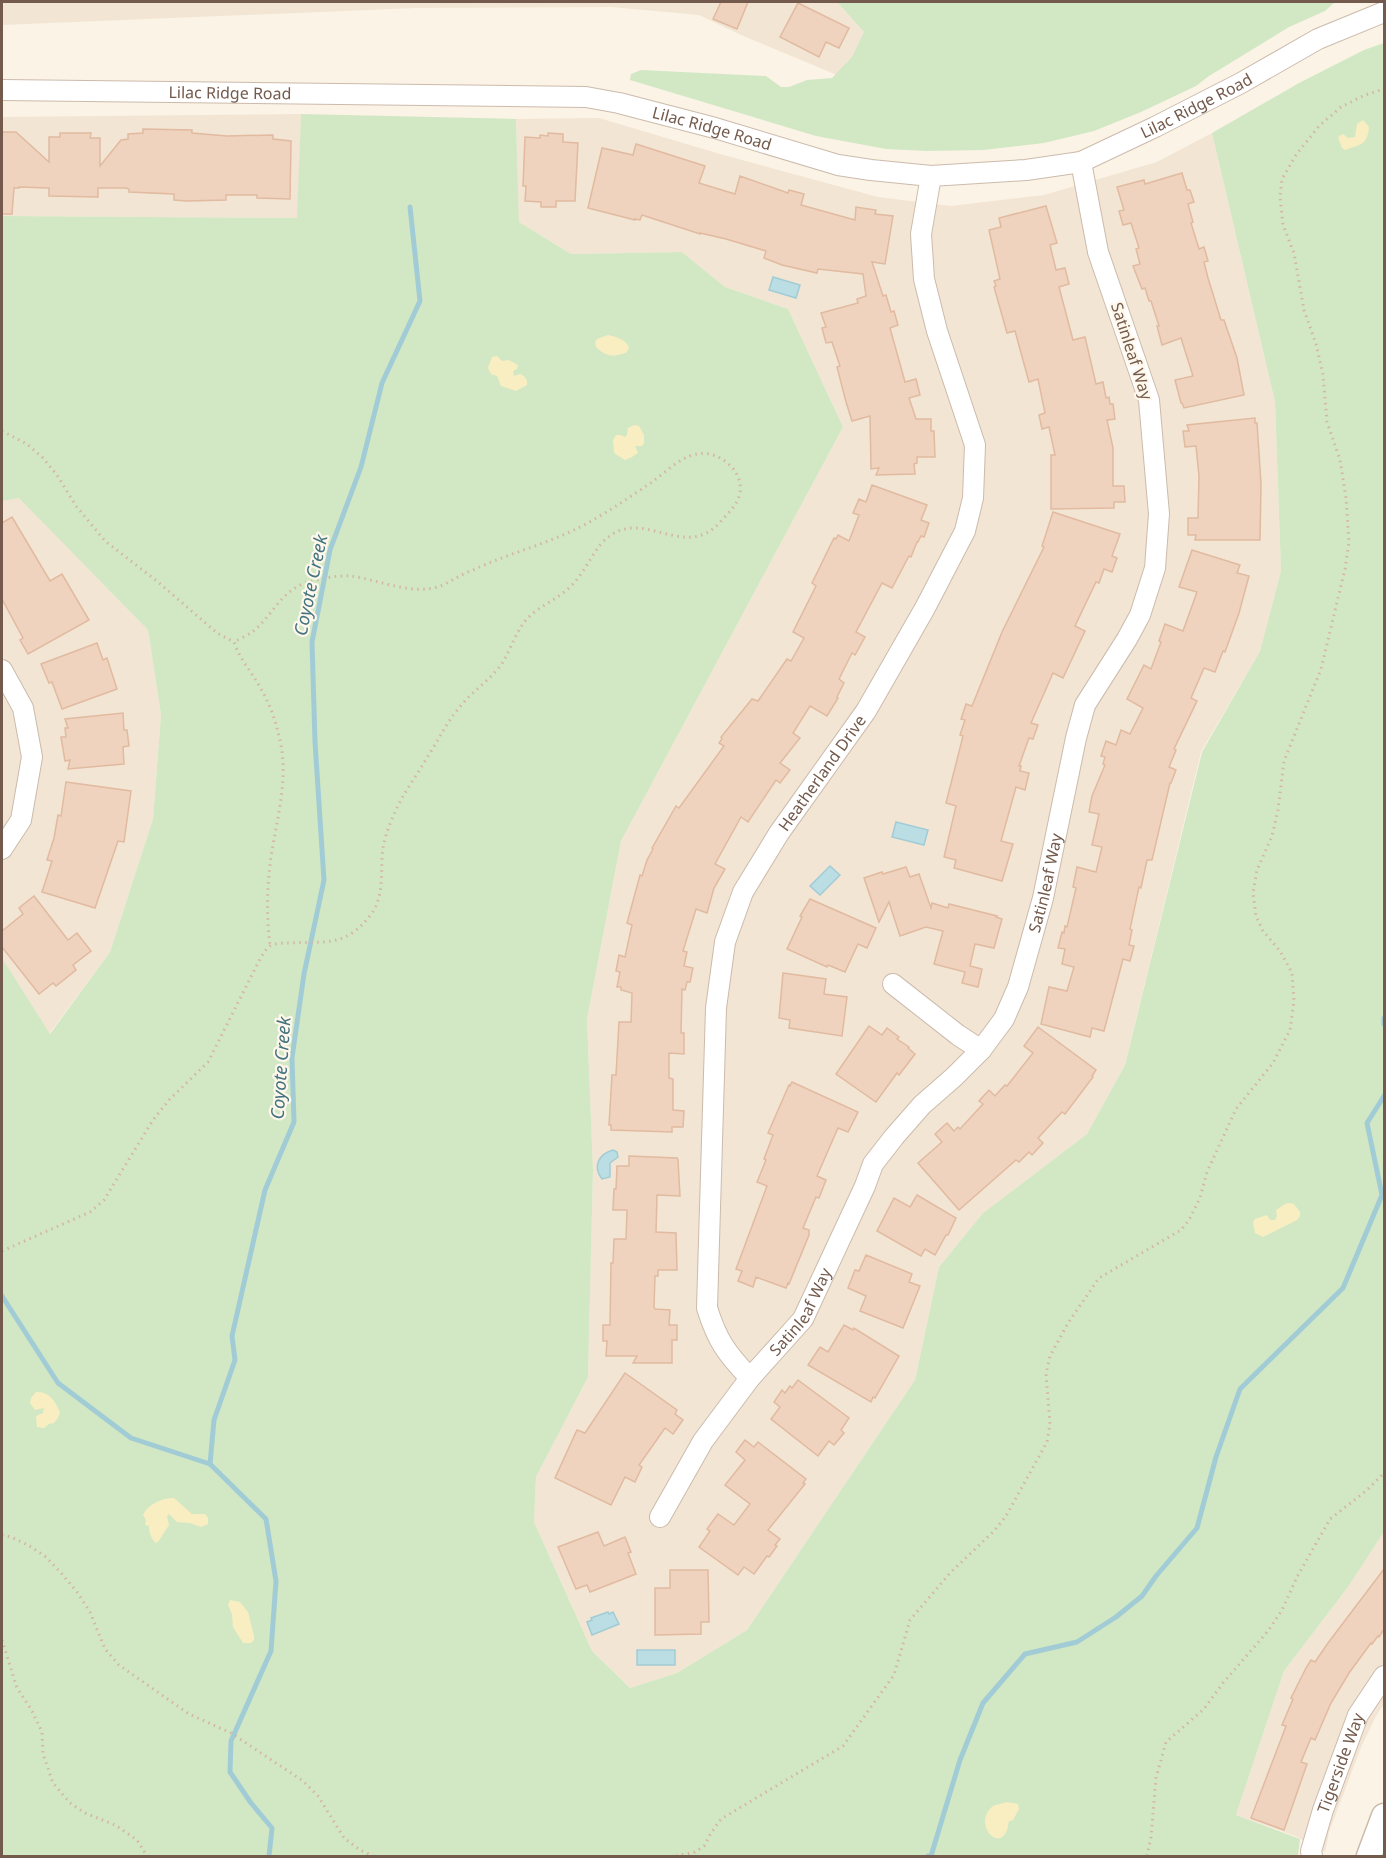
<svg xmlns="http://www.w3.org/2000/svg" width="1386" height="1858" viewBox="0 0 1386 1858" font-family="'Noto Sans',sans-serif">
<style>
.residential{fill:#f2e5d4}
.green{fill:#d2e8c4}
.sand{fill:#f9eec2}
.water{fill:#bbdde4;stroke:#a2ccd5;stroke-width:1.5}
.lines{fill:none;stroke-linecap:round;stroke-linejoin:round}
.stream{stroke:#a2ccd5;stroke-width:5}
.building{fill:#efd3be;stroke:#e1baa0;stroke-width:1.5}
.minor-casing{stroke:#ccbbac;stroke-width:22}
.tertiary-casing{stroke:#ccbbac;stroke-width:27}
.path{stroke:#d4b6a2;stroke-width:3;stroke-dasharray:1.5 4.5;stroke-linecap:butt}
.minor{stroke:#fff;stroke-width:20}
.tertiary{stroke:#fff;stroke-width:24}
.labels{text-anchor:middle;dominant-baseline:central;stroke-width:4.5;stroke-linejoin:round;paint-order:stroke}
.street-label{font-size:16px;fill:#735a4c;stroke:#fef7eb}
.water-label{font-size:18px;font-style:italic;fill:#43737f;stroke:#fef7eb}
</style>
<rect width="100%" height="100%" fill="#fbf3e5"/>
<!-- residential -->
<g class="residential">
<polygon points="2,2 837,2 864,32 849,80 741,35 699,15 611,7 415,8 2,25"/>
<polygon points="301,114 298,218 2,216 2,117"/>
<polygon points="599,118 720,154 878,197 951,206 1044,195 1157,162 1212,133 1275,402 1281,571 1260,651 1201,752 1125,1065 1087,1134 983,1213 939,1267 915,1380 747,1630 677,1673 630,1688 592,1651 534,1522 536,1477 588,1377 593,1170 587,1019 621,841 843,427 788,309 725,287 682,252 571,254 519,222 516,119"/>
<polygon points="19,497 148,630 161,715 153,819 110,952 49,1034 2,958 2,501"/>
<polygon points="1384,1532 1384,1704 1376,1716 1362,1745 1329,1832 1325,1852 1295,1836 1236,1815 1284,1671 1348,1587"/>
</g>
<!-- green -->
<g class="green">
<polygon points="837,2 1335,2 1325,11 1289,27 1209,76 1196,86 1141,112 1094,131 1044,143 984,150 927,151 886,149 816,136 630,80 631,74 641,70 766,76 781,87 789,87 807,80 832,78 852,57 864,32"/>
<polygon points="1384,43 1384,1532 1348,1587 1284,1671 1236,1815 1300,1839 1298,1856 2,1856 2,958 50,1034 110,952 153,819 161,715 148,630 19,498 2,501 2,216 297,218 301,114 516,119 519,222 571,254 682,252 725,287 788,309 843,427 621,841 587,1019 593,1170 588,1377 536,1477 534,1522 592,1651 630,1688 677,1673 747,1630 915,1380 939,1267 983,1213 1087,1134 1125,1065 1202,752 1260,651 1281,571 1275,402 1212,133 1299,83 1364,50"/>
</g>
<!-- sand -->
<g class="sand">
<path d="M1363,120L1369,127C1367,146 1361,144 1345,150L1342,148L1338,137L1343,134L1348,138L1355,137L1357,124Z"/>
<path d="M608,335C616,337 625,339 629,347C627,354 625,353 618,355C609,357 604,354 596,347L595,342L597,339Z"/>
<path d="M497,356L502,361L509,360L518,365L517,369L513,371L514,376L520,374C525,376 528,380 527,385L516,391L501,386L497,376L491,374L488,368L492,357Z"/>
<polygon points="634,425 639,426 644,435 644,443 642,446 635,446 638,453 632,457 625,460 614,453 613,440 616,435 620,435 625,437 627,435 628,428"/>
<polygon points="1290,1203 1294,1204 1300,1212 1300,1216 1297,1220 1263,1237 1255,1233 1253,1222 1255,1219 1267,1215 1270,1220 1275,1220 1277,1216 1276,1210 1285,1204"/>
<path d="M36,1392C49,1391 55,1401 60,1412L58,1418L54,1423L49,1424L44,1428L37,1427L36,1416L43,1413L44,1408L35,1410L30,1403L31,1398Z"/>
<path d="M174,1498L192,1514H205L208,1518V1524L201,1527L190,1523L177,1522L169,1514L167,1516L169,1525L158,1542L156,1543C151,1539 149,1532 149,1526L145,1525L146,1520L143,1515C148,1504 162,1498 174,1498Z"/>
<polygon points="230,1600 240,1602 248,1612 254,1636 254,1640 251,1643 243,1643 233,1627 232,1614 228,1605"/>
<path d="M1006,1802L1018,1804L1019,1809L1013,1820L1009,1821C1008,1824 1008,1828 1007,1830C998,1853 973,1823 992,1807C995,1804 1002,1804 1006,1802Z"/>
</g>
<!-- water -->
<g class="water">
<polygon points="773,277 800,285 796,298 769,290"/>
<polygon points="896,822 928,830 924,845 892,837"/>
<polygon points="830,866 840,875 820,895 810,886"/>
<path d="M613,1150L617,1152L618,1157L610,1163V1177L602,1179C592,1166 599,1154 613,1150Z"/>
<polygon points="608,1612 609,1614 613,1612 619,1624 592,1635 587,1622 592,1620 591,1618"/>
<rect x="637" y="1650" width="38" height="15"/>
</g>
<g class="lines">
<!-- stream -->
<g class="stream">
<polyline points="1384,1018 1384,1024"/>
<polyline points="2,1296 58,1383 131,1438 210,1464 266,1519 276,1581 271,1651 231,1741 230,1772 251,1803 272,1828 269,1856"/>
<polyline points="210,1464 214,1420 235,1360 232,1336 265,1190 294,1122 292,1058 304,974 324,880 315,742 312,642 330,550 361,467 382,383 420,301 410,207"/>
<polyline points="928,1856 931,1856 960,1760 983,1703 1025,1654 1077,1642 1116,1617 1142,1596 1156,1576 1197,1528 1216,1457 1240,1389 1343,1288 1382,1195 1367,1123 1384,1096"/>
</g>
</g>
<!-- building -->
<g class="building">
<polygon points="721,2 748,2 737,29 713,19"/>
<polygon points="798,3 849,28 839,48 826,42 819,57 780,37"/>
<polygon points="143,129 192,130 192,133 227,136 273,135 273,139 291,141 290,199 257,198 257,195 226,195 226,200 187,201 174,200 174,194 129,192 129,189 126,188 98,188 98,197 49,196 49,188 19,187 19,188 14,188 12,214 2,214 2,132 16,132 49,162 49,137 60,137 60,133 91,133 90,138 100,138 100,166 121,140 128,139 128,134 143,133"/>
<polygon points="548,133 563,134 563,142 578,143 575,201 556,201 556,207 541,207 541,202 525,201 526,186 523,186 525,137 540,138 540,135 548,136"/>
<polygon points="636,144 705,166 699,183 735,194 740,176 788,193 789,190 804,194 801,205 855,220 856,207 876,210 875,214 893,216 885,264 872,262 883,296 886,295 891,312 894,311 898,325 890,328 905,382 916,379 920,395 909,398 916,419 931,419 931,431 934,431 935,457 917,457 917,463 914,464 915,474 876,475 879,468 871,469 870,416 852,421 846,402 837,367 840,366 832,342 826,343 822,328 826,327 821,313 858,303 857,299 866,296 863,274 818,269 817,273 782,265 764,258 766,251 726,239 700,233 700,234 642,215 640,220 635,219 635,220 588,208 602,148 633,155"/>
<polygon points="1182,173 1187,190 1190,190 1194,202 1188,204 1193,222 1191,223 1199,249 1204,247 1208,261 1204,262 1208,278 1221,320 1224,320 1237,358 1244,395 1184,408 1182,403 1181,403 1175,380 1193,376 1181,338 1162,345 1157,326 1159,326 1151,301 1149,301 1145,288 1142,289 1133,266 1140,264 1136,249 1139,248 1131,223 1123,225 1119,211 1124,210 1117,187 1144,180 1145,184"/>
<polygon points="1046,206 1057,243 1050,245 1056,270 1065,268 1069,284 1059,287 1073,340 1085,337 1096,384 1103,382 1106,398 1109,397 1110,404 1113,404 1115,419 1107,420 1113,448 1113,486 1124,486 1125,502 1114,502 1114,508 1051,509 1051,455 1055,455 1049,427 1042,429 1039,415 1045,413 1038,379 1029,382 1015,331 1007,333 994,287 996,286 994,281 1000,279 989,230 1001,227 999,218"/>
<polygon points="1255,418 1255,423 1257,423 1261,484 1260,540 1195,540 1196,535 1188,535 1188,518 1198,518 1199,476 1196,446 1185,447 1183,431 1189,431 1187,425"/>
<polygon points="872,485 927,505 921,520 929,523 924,537 921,536 918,542 917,542 911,557 909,556 892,588 882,583 856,632 865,637 855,655 852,653 839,679 844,683 837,697 838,698 827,716 810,706 793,733 800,738 780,763 790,770 780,783 776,780 748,822 741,817 715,864 725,869 714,888 707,913 696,909 683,951 687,952 684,966 693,968 690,982 687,982 685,990 682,989 681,1033 684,1033 684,1054 669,1053 669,1078 673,1079 673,1110 684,1111 683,1127 672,1127 672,1132 611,1130 611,1125 609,1125 612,1075 616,1075 619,1022 631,1022 632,993 621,990 621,987 617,987 620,972 616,971 619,955 625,957 632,925 627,923 640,875 642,876 647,860 653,849 652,848 676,806 679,808 724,746 719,743 722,739 721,737 752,699 758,701 787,659 791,661 804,638 793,632 816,586 812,583 834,538 836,539 838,535 849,541 859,515 853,513 859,499 866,502"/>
<polygon points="1053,512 1120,534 1112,556 1117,558 1112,572 1104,569 1099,583 1096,582 1075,626 1085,631 1063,678 1053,673 1031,723 1038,725 1033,739 1029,738 1019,766 1021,766 1020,771 1029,773 1025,790 1016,787 1001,841 1013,844 1002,881 954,868 956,860 944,857 956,806 946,803 963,736 960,735 965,720 961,719 966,704 972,706 1002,632 1044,547 1042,546"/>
<polygon points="12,517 50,581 62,574 89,620 28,654 20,640 23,638 2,599 2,523"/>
<polygon points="1192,550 1240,565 1237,573 1249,576 1239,613 1225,652 1223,651 1215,672 1204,668 1191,698 1197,701 1174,749 1176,750 1169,767 1176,770 1171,783 1170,783 1152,860 1147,860 1141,888 1139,887 1130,929 1132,930 1129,945 1134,946 1130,961 1123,959 1104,1031 1092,1028 1090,1037 1041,1024 1049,987 1067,991 1074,967 1062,964 1065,949 1058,948 1062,932 1064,933 1065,926 1067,927 1076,888 1073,887 1077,867 1096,872 1102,847 1092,845 1099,814 1089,812 1092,796 1105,765 1103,764 1105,757 1101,756 1106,741 1116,745 1121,730 1130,734 1143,708 1127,699 1144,665 1151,669 1161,642 1159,641 1165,624 1183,631 1197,592 1179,587"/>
<polygon points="97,643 103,660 107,658 117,689 62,709 52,682 49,683 41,664"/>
<polygon points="123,713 124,730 127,730 129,746 123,747 124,764 68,769 70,760 65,761 61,737 66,737 65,728 68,728 65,719"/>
<polygon points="66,782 131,791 124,842 118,841 95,908 42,892 52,861 47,860 54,838 58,815 61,816"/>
<polygon points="906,867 910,877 919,874 931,908 932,903 948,908 949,904 997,916 996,917 1002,919 994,948 975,944 970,966 982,969 978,987 962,983 965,972 934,964 943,931 926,927 900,936 889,902 879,922 864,878 882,872 883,874"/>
<polygon points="34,896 68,940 77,933 91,951 73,965 76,970 56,986 53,983 39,994 2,947 2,931 23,914 19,908"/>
<polygon points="810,899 876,928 867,948 858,944 845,972 828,965 827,967 787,949 802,917 800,916"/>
<polygon points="783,973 826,979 824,994 847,997 842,1036 789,1028 790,1020 779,1018"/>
<polygon points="869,1026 882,1035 887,1028 899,1037 897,1039 909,1047 908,1048 915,1054 899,1075 897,1073 876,1102 836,1074"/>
<polygon points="1038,1027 1096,1070 1092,1076 1093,1077 1065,1114 1062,1112 1038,1138 1043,1143 1032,1155 1029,1152 1019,1162 1016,1160 959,1210 918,1163 942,1142 935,1134 947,1123 954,1131 958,1127 960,1129 983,1104 979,1101 989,1090 995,1096 1005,1085 1007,1086 1033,1053 1024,1046"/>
<polygon points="792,1082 858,1112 848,1132 838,1128 817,1176 826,1180 819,1198 816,1197 803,1228 809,1230 809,1235 789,1284 788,1283 786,1288 756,1277 753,1287 738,1281 742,1271 736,1269 767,1186 757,1182 766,1160 764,1159 773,1135 768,1133 789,1085 790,1086"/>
<polygon points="629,1156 677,1158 678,1160 680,1196 657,1195 656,1232 676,1233 677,1270 658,1270 658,1276 655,1276 654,1307 655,1309 670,1310 669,1325 677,1325 677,1340 672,1340 672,1363 633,1363 637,1356 606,1356 607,1341 603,1341 603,1325 610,1325 611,1263 613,1263 614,1239 626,1239 627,1210 613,1210 614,1189 616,1189 617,1166 629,1166"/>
<polygon points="917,1195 956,1218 948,1235 946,1235 935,1255 925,1249 921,1256 877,1231 894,1198 910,1207"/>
<polygon points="866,1255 912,1274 909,1282 920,1286 903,1328 860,1311 866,1296 848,1288 855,1270 859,1271"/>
<polygon points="844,1325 853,1330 854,1328 899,1356 875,1398 873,1397 871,1402 808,1365 820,1347 828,1352"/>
<polygon points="625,1373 677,1410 675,1414 683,1420 673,1434 665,1428 639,1465 642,1467 635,1482 625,1477 611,1505 555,1478 577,1430 585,1433"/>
<polygon points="798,1380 849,1418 841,1430 844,1433 834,1445 829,1441 818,1456 771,1419 780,1407 774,1402 782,1390 785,1393 790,1386 792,1388"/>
<polygon points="745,1440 754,1447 758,1442 806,1479 803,1483 805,1484 768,1530 780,1539 775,1545 777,1546 769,1557 767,1556 754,1574 744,1567 738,1575 699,1547 710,1531 707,1529 718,1514 734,1525 750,1504 725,1485 745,1460 736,1452"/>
<polygon points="598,1532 604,1546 625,1537 631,1552 628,1553 636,1574 590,1592 587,1585 576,1589 558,1547"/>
<polygon points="1384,1569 1384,1629 1379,1637 1378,1636 1372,1644 1371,1643 1349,1673 1331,1703 1315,1740 1311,1738 1301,1762 1307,1764 1284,1830 1251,1818 1286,1726 1282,1725 1293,1699 1291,1698 1306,1668 1311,1660 1315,1662 1328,1643"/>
<polygon points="670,1570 708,1570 709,1622 701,1622 701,1634 655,1635 655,1588 670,1588"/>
</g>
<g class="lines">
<!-- minor casing -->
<g class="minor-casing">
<g id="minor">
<path id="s1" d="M2,90L586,97L619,103L715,128L838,165L871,170L931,176L1026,170L1081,162L1155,127L1241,83L1318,39L1384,12"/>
<polyline points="2,670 23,708 32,757 21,820 2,849"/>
<polyline points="893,984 958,1035 981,1050"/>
<path id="s2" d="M750,1378C726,1353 717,1340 707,1308L716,1008L725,942L743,892L779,833L866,711L925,608L965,531L973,498L975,445L937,331L924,279L921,234L931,176"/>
<path id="s3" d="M660,1517L703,1441L750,1378L803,1319L865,1186L873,1164L894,1137L922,1105L954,1077L981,1050L1004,1019L1018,987L1043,898L1076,738L1085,705L1127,639L1140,615L1155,568L1159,514L1149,400L1098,252L1081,162"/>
<path id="s4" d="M1312,1856L1311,1851L1323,1810L1358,1715L1384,1676"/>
</g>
</g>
<!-- tertiary casing -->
<g class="tertiary-casing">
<polyline id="tertiary" points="1369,1856 1384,1816"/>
</g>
<!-- path -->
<g class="path">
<path d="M2,431L27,444L42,457L57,475L76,506L105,541L158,582L217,633L234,642C240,660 252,672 261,689C271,706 277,725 281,745C287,779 279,811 273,845C267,877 266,913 270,945"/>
<path d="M2,1251L90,1212L104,1200L153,1120L169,1100L208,1062L261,957C264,953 266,949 270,946C274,943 283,943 289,943C326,941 346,948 372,913C385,894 380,869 383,848C386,831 394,813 402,798C411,783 421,768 430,753C440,737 447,722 459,708C471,692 489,681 501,665C511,650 515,632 527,619C540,605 557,600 570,587C583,575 590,557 601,544C640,500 684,566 722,520C728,513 735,507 738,499C749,475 720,449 697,454C680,457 666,472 652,482C630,497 608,512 584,525C548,544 509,553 473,570C462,574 453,580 443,585C414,597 380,580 351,576C337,575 319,579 305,583C280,592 271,618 252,632C247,636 239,639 234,642"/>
<polyline points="2,1535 11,1537 28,1545 46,1557 62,1574 77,1592 90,1612 105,1649 119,1665 189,1714 231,1733 303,1781 318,1796 344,1838 360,1850 373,1856"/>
<polyline points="2,1640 17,1688 31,1709 42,1732 43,1754 53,1783 70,1803 85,1813 115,1825 137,1840 147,1856"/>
<polyline points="676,1856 695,1852 704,1846 711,1833 721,1819 843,1746 894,1675 910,1620 950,1573 994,1531 1006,1516 1047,1442 1050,1424 1046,1374 1050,1356 1068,1323 1099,1278 1181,1230 1189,1220 1200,1198 1207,1172 1236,1109 1273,1063 1290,1030 1294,1001 1292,973 1280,951 1263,931 1256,916 1253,893 1257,870 1272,836 1278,810 1284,761 1321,669 1345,569 1349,542 1346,498 1340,460 1327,422 1323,375 1316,344 1304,310 1294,253 1283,225 1280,196 1282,179 1296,155 1319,126 1341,107 1365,95 1384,89"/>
<polyline points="1147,1856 1151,1837 1156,1778 1166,1742 1204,1709 1223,1683 1268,1631 1282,1610 1297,1577 1330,1519 1366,1491 1384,1473"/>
</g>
<!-- minor -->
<use href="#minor" class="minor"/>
<!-- tertiary -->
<use href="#tertiary" class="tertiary"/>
</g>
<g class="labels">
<!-- street labels -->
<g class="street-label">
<text stroke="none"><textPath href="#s1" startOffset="228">Lilac Ridge Road</textPath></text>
<text stroke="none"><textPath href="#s1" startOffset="1218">Lilac Ridge Road</textPath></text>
<text stroke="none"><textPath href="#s1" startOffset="714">Lilac Ridge Road</textPath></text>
<text transform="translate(1132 351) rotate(72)">Satinleaf Way</text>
<text stroke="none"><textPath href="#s2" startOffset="646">Heatherland Drive</textPath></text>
<text stroke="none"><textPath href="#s3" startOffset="754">Satinleaf Way</textPath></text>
<text stroke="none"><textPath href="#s3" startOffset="250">Satinleaf Way</textPath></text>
<text stroke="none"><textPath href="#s4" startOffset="98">Tigerside Way</textPath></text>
</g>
<!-- water labels -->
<g class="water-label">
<text transform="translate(310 585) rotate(-78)">Coyote Creek</text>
<text transform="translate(280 1068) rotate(-86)">Coyote Creek</text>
</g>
</g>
<!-- border -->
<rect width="1386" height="1858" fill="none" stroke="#735a4c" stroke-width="6"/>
</svg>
